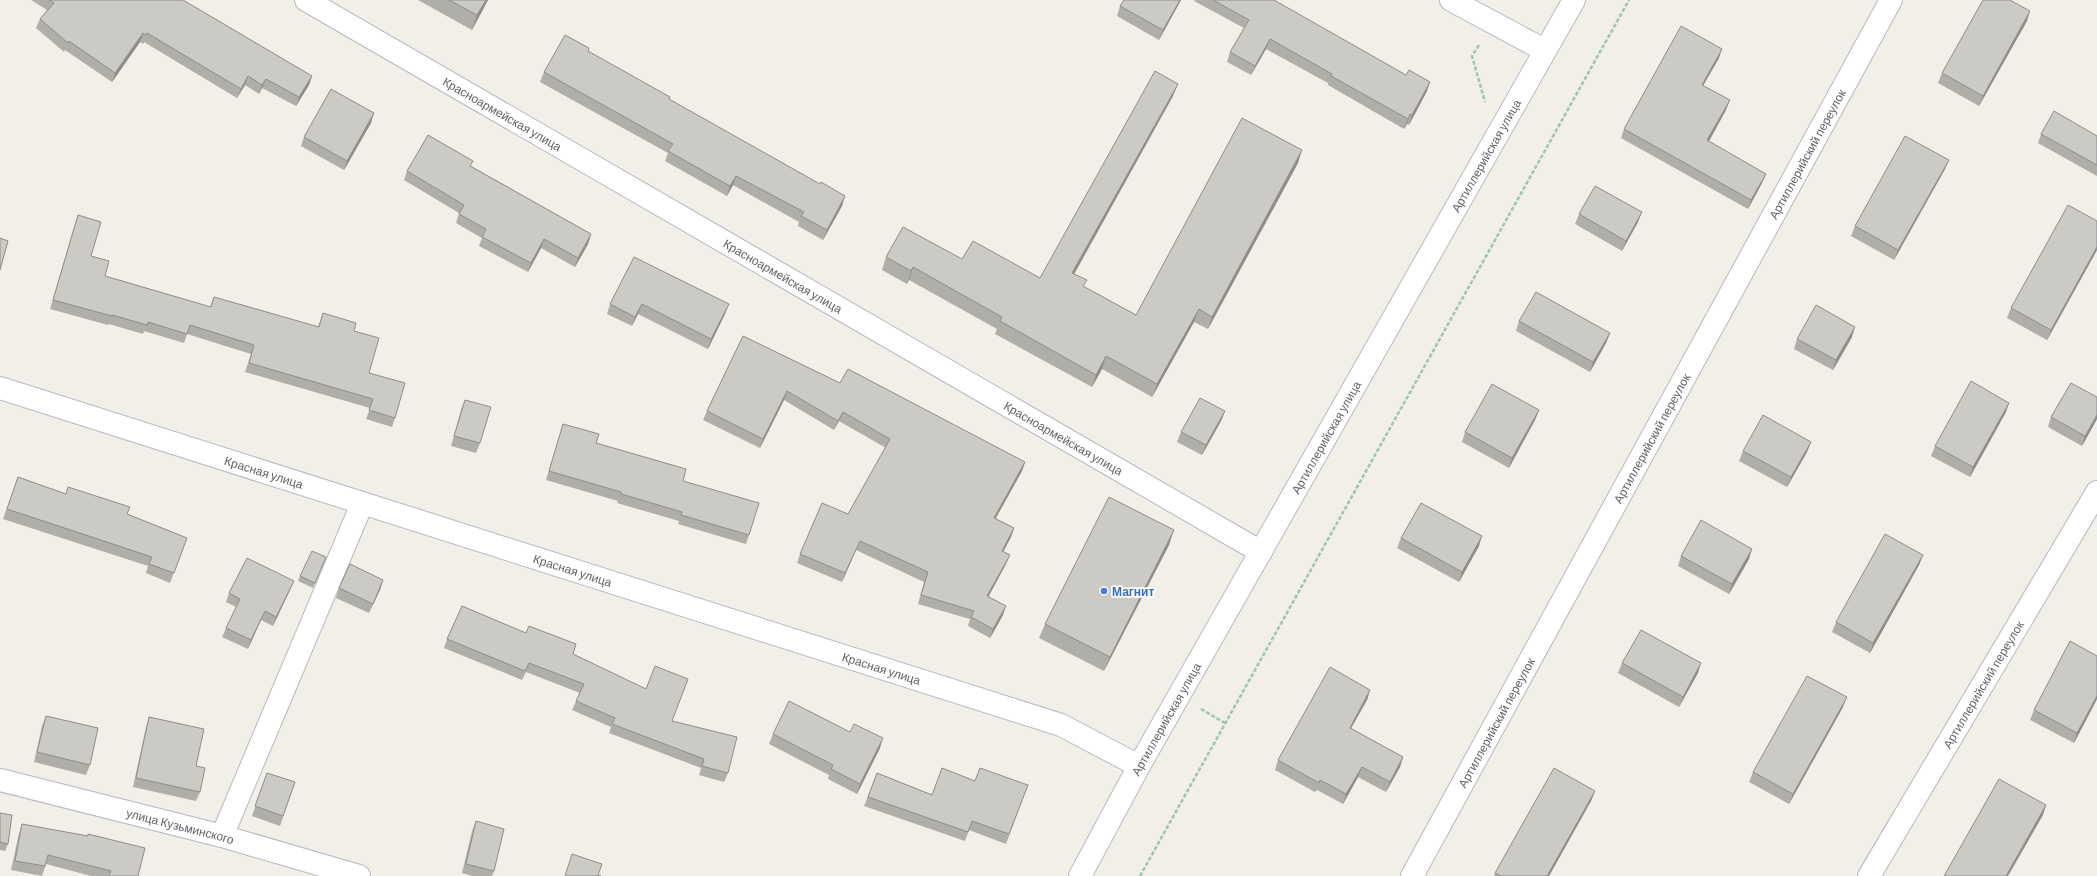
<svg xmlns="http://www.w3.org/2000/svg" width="2097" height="876" viewBox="0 0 2097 876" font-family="Barlow,sans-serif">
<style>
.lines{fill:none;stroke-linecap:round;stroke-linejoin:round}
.street-casing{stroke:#b5b8bc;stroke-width:24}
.secondary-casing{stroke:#b6babf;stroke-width:24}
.path{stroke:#9cc7a9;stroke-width:2.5;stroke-dasharray:4 2;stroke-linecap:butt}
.street{stroke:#fff;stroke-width:22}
.secondary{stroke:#fff;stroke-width:22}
.wall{fill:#afaea9}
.shaded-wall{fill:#8f8d8a}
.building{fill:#cccac5;stroke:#8f8d8a}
.shop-dot{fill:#3f7fe0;stroke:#fff;stroke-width:1.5}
.labels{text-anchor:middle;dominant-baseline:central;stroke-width:3.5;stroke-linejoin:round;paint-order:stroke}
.street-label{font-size:12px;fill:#5f6368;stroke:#fff}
.shop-label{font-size:12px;font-weight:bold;fill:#366cbe;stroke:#fff;text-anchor:start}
</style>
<rect width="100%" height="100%" fill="#f1efe8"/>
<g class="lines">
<!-- street casing -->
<g class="street-casing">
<g id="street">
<path id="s1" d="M306,0L1261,552"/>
<path id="s2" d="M0,780L222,836L359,876"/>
<polyline points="222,836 362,504"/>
<path id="s3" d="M1412,876L1891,0"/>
<path id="s4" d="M1869,876L2097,492"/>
</g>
</g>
<!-- secondary casing -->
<g class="secondary-casing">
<g id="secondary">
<polyline points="1451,0 1544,50"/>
<path id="s5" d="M0,388L1061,725L1139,766"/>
<path id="s6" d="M1080,876L1139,766L1574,0"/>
</g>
</g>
<!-- path -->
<g class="path">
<polyline points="1479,45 1472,56 1485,102"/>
<polyline points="1201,709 1225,723"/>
<polyline points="1140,876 1629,0"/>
</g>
<!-- street -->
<use href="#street" class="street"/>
<!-- secondary -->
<use href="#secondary" class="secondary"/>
</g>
<!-- wall -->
<g class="wall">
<polygon points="31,0 183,0 312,76 309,85 296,106 262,88 259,94 245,85 237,98 144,42 143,44 140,42 112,82 65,50 64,52 36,28 40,19 47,10"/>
<polygon points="418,0 488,0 472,30"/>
<polygon points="1124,0 1181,0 1159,40 1117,16 1120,6"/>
<polygon points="1195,0 1274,0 1427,91 1409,125 1407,124 1404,129 1328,85 1328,83 1266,49 1251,75 1227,62 1230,52 1244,28 1194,1"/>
<polygon points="2027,21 1979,106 1938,83 1942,73"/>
<polygon points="588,52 669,99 842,206 823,240 798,226 799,222 733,185 727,196 665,161 668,153 540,82 544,72"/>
<polygon points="1719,58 1703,86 1726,110 1709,141 1762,183 1748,209 1621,138 1624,129"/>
<polygon points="1173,96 1074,274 1084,287 1136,315 1298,163 1208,329 1194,322 1152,397 1102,369 1092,387 995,334 997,329 909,280 907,284 882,270 886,257 962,259 1040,278"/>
<polygon points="371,123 344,170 301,146 304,137"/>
<polygon points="2041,134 2097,136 2097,176 2038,143"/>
<polygon points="1949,160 1945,169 1894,260 1851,236 1855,226"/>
<polygon points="471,166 591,234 588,244 575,267 541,248 528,272 479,246 482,238 456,223 459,213 404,180 407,171"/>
<polygon points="1579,214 1638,222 1622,251 1575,224"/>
<polygon points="78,215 91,256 105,276 210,307 214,297 318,327 323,313 354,331 369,373 395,418 392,427 366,419 370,408 245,372 251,354 187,334 184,343 144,331 143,334 109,324 108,325 50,309 75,224"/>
<polygon points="2097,221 2097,250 2047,340 2007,318 2011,308"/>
<polygon points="634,257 725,314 708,349 638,314 632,326 607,314 610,304"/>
<polygon points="1519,321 1610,333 1606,343 1590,372 1516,331"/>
<polygon points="743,336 840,383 1025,462 1022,471 995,518 1014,528 1011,537 1003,551 1006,564 988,596 1003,615 990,638 968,626 970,619 918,604 924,582 856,550 842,582 797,563 800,554 848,514 886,448 839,421 834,430 784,400 760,448 703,420 707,411"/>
<polygon points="1852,337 1833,370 1794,349 1797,339"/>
<polygon points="2097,397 2097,419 2082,446 2048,427 2051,417"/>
<polygon points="465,400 480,443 476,453 451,446 461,410"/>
<polygon points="1539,410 1535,420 1509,468 1462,442 1465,432"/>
<polygon points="1225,411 1221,421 1202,455 1177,442 1181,432"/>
<polygon points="2006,412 1970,477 1931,456 1935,446"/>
<polygon points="563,424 596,443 683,481 749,535 746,544 678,524 679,521 617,503 618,501 546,480"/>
<polygon points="1811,442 1807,452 1787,487 1739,461 1743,451"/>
<polygon points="18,477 66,494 127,514 187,538 170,583 146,573 148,566 3,519"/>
<polygon points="1401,538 1479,546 1459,582 1397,548"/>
<polygon points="1169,545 1104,671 1039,638 1045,624"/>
<polygon points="1923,555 1919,565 1870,653 1832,632 1836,622"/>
<polygon points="1681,556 1749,559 1729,594 1678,566"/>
<polygon points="326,557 313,588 298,581 300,576"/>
<polygon points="383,580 380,590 369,613 336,598 339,588"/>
<polygon points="290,590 273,626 261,620 248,649 222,637 226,628 236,607 226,602 229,593"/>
<polygon points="526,633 573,654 673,721 728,773 724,782 699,775 701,768 609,733 611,727 572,710 580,693 526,672 522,680 444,648 447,639"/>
<polygon points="2097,656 2097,699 2074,743 2030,720 2034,710"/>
<polygon points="1622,663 1698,673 1679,707 1618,673"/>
<polygon points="1370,690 1367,700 1351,728 1403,757 1400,767 1386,792 1358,777 1343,804 1317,790 1315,792 1275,770 1278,760"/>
<polygon points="1843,707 1789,804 1749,782 1753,772"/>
<polygon points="46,716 90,765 86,775 34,762 42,726"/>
<polygon points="149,717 196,766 200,792 196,801 133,787 146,727"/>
<polygon points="773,734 880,748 857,794 828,779 829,775 769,744"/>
<polygon points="267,773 295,782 280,826 252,816"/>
<polygon points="877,773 932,795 975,781 1028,785 1006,844 969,830 965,841 864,806"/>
<polygon points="1595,791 1591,801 1549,876 1494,876 1495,873"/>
<polygon points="0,813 8,844 5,851 0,850"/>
<polygon points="476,821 494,871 492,876 472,876 462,873 472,831"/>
<polygon points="22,824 138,876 91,876 46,864 42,876 11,870 19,833"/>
</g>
<!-- shaded-wall -->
<g class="shaded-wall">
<polygon points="486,0 488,0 472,30 477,15"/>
<polygon points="1180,0 1181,0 1159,40 1163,30"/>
<polygon points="2030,11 2027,21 1979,106 1983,96"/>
<polygon points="143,33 140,42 112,82 115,73"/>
<polygon points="1270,39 1266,49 1251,75 1255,66"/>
<polygon points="1722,49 1719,58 1698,94 1702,85"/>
<polygon points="248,76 245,85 237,98 241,89"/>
<polygon points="312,76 309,85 296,106 299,97"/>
<polygon points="266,79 262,88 259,94 262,85"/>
<polygon points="1430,82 1427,91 1409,125 1412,115"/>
<polygon points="1178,84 1173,96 1068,285 1072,273"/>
<polygon points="1730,100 1726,110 1704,150 1707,140"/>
<polygon points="374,113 371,123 344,170 347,161"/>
<polygon points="1410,114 1407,124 1404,129"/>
<polygon points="1302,150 1298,163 1208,329 1212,317"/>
<polygon points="1949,160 1945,169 1894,260 1898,250"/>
<polygon points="1766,174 1762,183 1748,209 1751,200"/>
<polygon points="736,176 733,185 727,196 730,186"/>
<polygon points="845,196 842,206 823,240 827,230"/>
<polygon points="1642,212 1638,222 1622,251 1626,241"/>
<polygon points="591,234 588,244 575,267 578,258"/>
<polygon points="544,239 541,248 528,272 531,263"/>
<polygon points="2097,247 2097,250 2047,340 2051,330"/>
<polygon points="913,267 909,280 907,284 911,271"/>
<polygon points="642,304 638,314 632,326 635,317"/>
<polygon points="729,304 725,314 708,349 711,339"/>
<polygon points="1199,309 1194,322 1152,397 1157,384"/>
<polygon points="1855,327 1852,337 1833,370 1836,360"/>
<polygon points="1610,333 1606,343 1590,372 1593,362"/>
<polygon points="1106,356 1102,369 1092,387 1096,375"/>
<polygon points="787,391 784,400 760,448 763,439"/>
<polygon points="2009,403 2006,412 1970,477 1973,467"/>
<polygon points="1539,410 1535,420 1509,468 1512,458"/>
<polygon points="1225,411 1221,421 1202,455 1206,445"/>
<polygon points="843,412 839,421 834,430 838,421"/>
<polygon points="2097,415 2097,419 2082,446 2085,436"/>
<polygon points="1811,442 1807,452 1787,487 1791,477"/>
<polygon points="1025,462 1022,471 991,527 994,518"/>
<polygon points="1014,528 1011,537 999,560 1002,551"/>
<polygon points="1174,530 1169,545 1104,671 1110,657"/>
<polygon points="1482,536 1479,546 1459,582 1462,572"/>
<polygon points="860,541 856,550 842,582 845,573"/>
<polygon points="1752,549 1749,559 1729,594 1732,584"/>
<polygon points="1010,555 1006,564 984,605 987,596"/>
<polygon points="1923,555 1919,565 1870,653 1873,643"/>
<polygon points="383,580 380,590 369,613 373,604"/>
<polygon points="294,581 290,590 273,626 276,617"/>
<polygon points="1006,606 1003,615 990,638 993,629"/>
<polygon points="265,611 261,620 248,649 251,640"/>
<polygon points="1701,663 1698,673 1679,707 1683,697"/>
<polygon points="1370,690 1367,700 1346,737 1350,728"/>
<polygon points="2097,696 2097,699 2074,743 2077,733"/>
<polygon points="1847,697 1843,707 1789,804 1793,794"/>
<polygon points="883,738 880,748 857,794 860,784"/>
<polygon points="1403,757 1400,767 1386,792 1390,782"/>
<polygon points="1362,767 1358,777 1343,804 1346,794"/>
<polygon points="1595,791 1591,801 1549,876 1547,876"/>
<polygon points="2046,805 2043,815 2008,876 2006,876"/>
</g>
<!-- building -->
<g class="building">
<polygon points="49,0 183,0 312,76 299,97 266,79 262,85 248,76 241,89 147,33 146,35 143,33 115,73 69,41 68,43 40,19 54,3"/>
<polygon points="449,0 486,0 477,15"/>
<polygon points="1124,0 1180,0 1163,30 1120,6"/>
<polygon points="1213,0 1274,0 1406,75 1409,70 1430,82 1412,115 1410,114 1408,119 1331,76 1332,74 1270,39 1255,66 1230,52 1249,20"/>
<polygon points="1983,0 2010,0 2030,11 1983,96 1942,73"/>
<polygon points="1681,26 1722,49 1702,85 1730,100 1707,140 1766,174 1751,200 1624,129"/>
<polygon points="565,35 589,48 588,51 670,97 669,99 820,184 821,182 845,196 827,230 801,216 804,212 736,176 730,186 668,151 673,144 544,72"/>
<polygon points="1155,71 1178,84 1072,273 1087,280 1083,286 1136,315 1242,118 1302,150 1212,317 1199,309 1157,384 1106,356 1096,375 1000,321 1002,317 913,267 911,271 886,257 903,227 962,259 973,241 1040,278"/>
<polygon points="331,89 374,113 347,161 304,137"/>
<polygon points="2054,111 2097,136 2097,165 2041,134"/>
<polygon points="428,135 473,161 470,166 591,234 578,258 544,239 531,263 482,237 486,229 459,214 464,205 407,171"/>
<polygon points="1905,136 1949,160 1898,250 1855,226"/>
<polygon points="1595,186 1642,212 1626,241 1579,214"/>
<polygon points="2068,205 2097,221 2097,247 2051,330 2011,308"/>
<polygon points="78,215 101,222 91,256 109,261 105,276 211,307 214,297 319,327 323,313 356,323 354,331 379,338 369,373 405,383 395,418 369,410 373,399 249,363 254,345 190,325 187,334 148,322 147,325 112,315 112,316 53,300"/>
<polygon points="0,238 8,241 0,270"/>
<polygon points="634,257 729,304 711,339 642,304 635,317 610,304"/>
<polygon points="1536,292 1610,333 1593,362 1519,321"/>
<polygon points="1816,305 1855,327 1836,360 1797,339"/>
<polygon points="743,336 840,383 848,369 1025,462 994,518 1014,528 1002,551 1010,555 987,596 1006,606 993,629 971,617 974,611 921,595 928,572 860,541 845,573 800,554 822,503 848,514 890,439 843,412 838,421 787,391 763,439 707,411"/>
<polygon points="1971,381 2009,403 1973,467 1935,446"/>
<polygon points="2071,383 2097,397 2097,415 2085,436 2051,417"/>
<polygon points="1492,384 1539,410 1512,458 1465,432"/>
<polygon points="1200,398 1225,411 1206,445 1181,432"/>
<polygon points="465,400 491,407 480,443 454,436"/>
<polygon points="1763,415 1811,442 1791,477 1743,451"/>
<polygon points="563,424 599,434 596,443 686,469 683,481 759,503 749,535 681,515 682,512 621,494 621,492 549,471"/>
<polygon points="18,477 66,494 68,487 130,507 127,514 187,538 174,573 149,564 152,557 7,509"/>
<polygon points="1109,497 1174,530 1110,657 1045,624"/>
<polygon points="1421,503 1482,536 1462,572 1401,538"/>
<polygon points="1701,520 1752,549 1732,584 1681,556"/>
<polygon points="1885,534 1923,555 1873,643 1836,622"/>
<polygon points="312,551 326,557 315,583 300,576"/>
<polygon points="247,558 294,581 276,617 265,611 251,640 226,628 240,599 229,593"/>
<polygon points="350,564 383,580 373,604 339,588"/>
<polygon points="462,606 526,633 529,626 576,644 573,654 646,689 655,666 688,679 672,721 737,737 728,773 702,766 704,759 612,724 615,718 576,701 584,684 529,663 525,671 447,639"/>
<polygon points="1641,630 1701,663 1683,697 1622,663"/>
<polygon points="2070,641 2097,656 2097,696 2077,733 2034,710"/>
<polygon points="1330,667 1370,690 1350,728 1403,757 1390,782 1362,767 1346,794 1320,780 1319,783 1278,760"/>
<polygon points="1807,676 1847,697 1793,794 1753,772"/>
<polygon points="789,701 850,732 854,724 883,738 860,784 831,769 833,765 773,734"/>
<polygon points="46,716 98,728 90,765 37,752"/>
<polygon points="149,717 204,729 196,766 205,768 200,792 136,778"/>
<polygon points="942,768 975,781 980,768 1028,785 1009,834 972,821 968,832 868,797 877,773 932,795"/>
<polygon points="1554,768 1595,791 1547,876 1501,876 1495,873"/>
<polygon points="267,773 295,782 283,816 255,806"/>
<polygon points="1999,779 2046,805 2006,876 1944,876"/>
<polygon points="0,813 12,815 8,844 0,842"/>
<polygon points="476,821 504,829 494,871 466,864"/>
<polygon points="22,824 88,836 88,834 145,848 138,876 109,876 111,871 48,855 45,866 15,861"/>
<polygon points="572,854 602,864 598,875 601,876 565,876"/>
</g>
<!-- markers -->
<circle class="shop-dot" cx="1104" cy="591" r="4"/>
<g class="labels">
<!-- street labels -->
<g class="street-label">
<text stroke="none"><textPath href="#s1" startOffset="227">Красноармейская улица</textPath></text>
<text stroke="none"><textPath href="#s3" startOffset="823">Артиллерийский переулок</textPath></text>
<text stroke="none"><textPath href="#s6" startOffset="827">Артиллерийская улица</textPath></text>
<text stroke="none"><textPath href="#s1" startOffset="551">Красноармейская улица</textPath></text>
<text stroke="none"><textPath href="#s6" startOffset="503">Артиллерийская улица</textPath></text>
<text stroke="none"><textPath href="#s3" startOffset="499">Артиллерийский переулок</textPath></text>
<text stroke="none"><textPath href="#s1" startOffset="875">Красноармейская улица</textPath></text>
<text stroke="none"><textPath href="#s5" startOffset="277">Красная улица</textPath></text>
<text stroke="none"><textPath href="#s5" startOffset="601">Красная улица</textPath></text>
<text stroke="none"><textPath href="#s5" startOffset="925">Красная улица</textPath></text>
<text stroke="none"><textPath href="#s4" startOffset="223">Артиллерийский переулок</textPath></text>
<text stroke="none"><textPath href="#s6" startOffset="179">Артиллерийская улица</textPath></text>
<text stroke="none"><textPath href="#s3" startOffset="175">Артиллерийский переулок</textPath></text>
<text stroke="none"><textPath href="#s2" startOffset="186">улица Кузьминского</textPath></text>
</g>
<!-- shop labels -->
<g class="shop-label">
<text x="1112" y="591">Магнит</text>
</g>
</g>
</svg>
